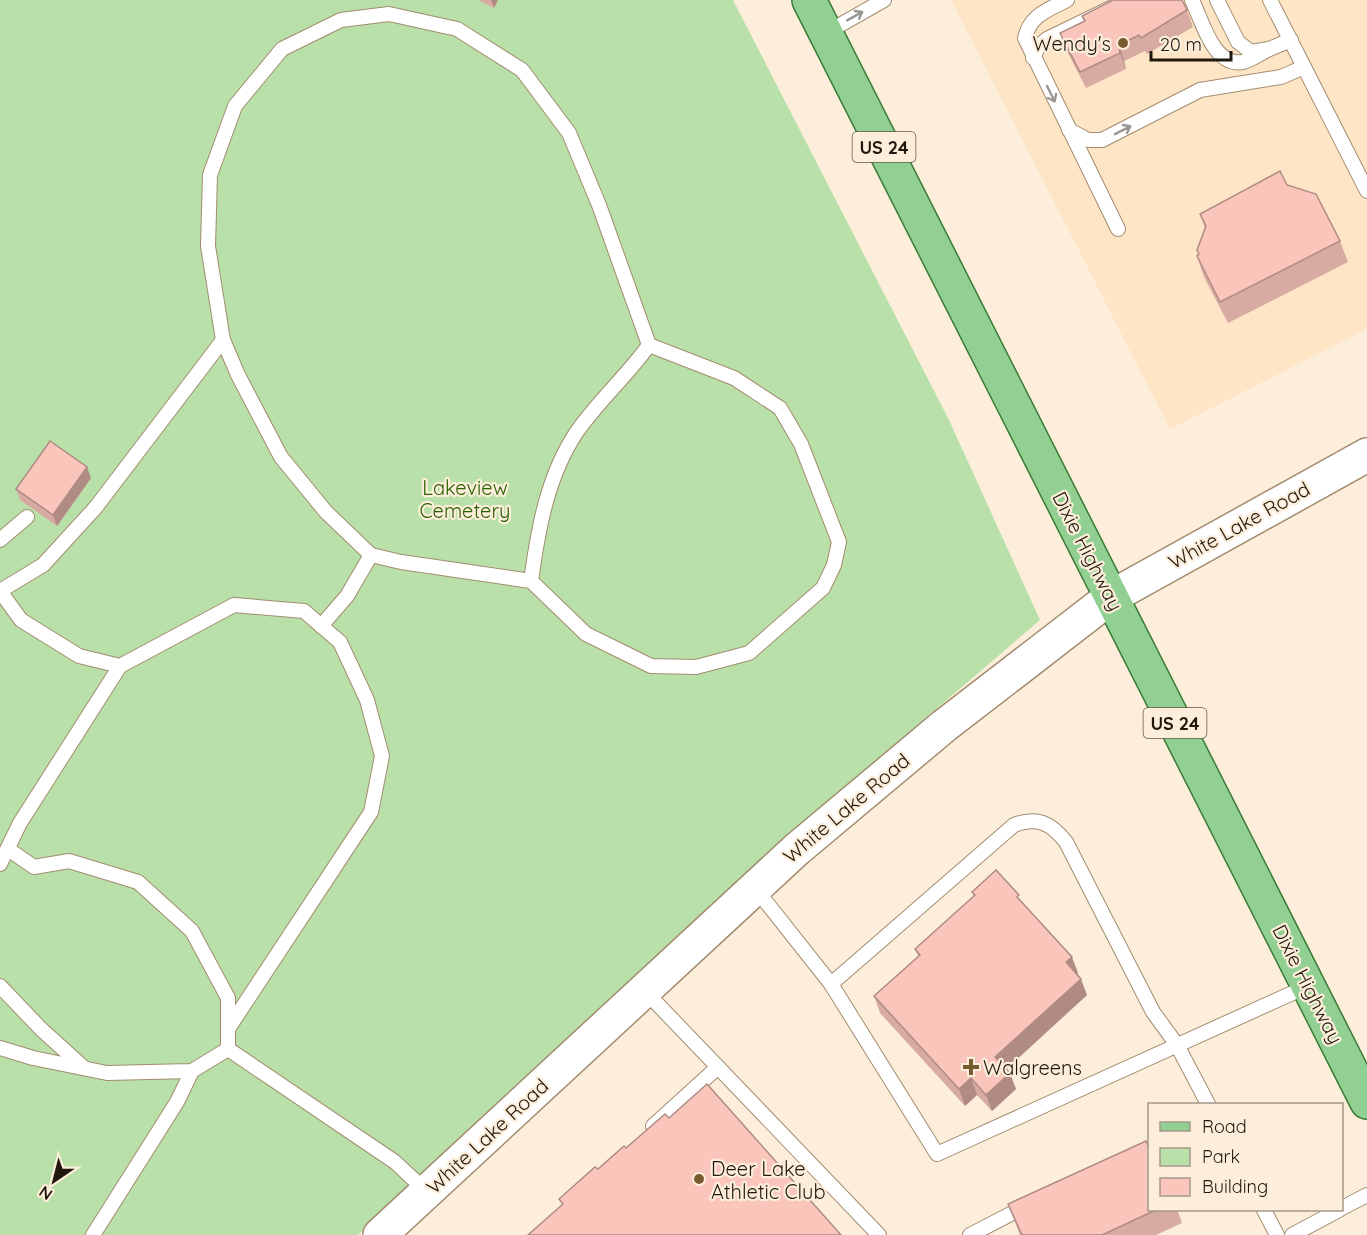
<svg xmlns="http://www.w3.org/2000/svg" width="1367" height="1235" viewBox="0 0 1367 1235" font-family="Quicksand,sans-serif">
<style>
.built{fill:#fde5c6}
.green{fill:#b8e0a8}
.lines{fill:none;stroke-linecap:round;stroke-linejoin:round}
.lane-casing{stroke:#a38c6f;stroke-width:16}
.secondary-casing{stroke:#a38c6f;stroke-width:36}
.primary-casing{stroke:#3a7b35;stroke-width:36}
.lane{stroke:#fff;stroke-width:14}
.secondary{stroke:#fff;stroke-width:33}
.primary{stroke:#91d092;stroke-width:33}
.wall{fill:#d7aaa2}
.shaded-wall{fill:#af8b84}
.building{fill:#fac6bc;stroke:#af8b84;stroke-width:1.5}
.oneway{stroke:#9b9792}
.poi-dot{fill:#785c2f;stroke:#fdeedb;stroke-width:2}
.labels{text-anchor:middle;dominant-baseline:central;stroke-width:4.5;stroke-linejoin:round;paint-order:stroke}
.shield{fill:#fdeedb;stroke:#63584b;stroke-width:1.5}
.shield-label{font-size:18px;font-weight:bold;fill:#21180d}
.poi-label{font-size:20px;fill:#21180d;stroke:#fdeedb;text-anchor:start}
.park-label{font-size:20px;fill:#296100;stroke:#fdeedb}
.street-label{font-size:20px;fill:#21180d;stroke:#fdeedb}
</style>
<rect width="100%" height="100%" fill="#fdeedb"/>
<!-- built -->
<polygon class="built" points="951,0 1367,0 1367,329 1170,429"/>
<!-- green -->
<polygon class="green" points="0,0 733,0 949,420 1040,620 779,844 358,1235 0,1235"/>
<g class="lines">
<!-- lane casing -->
<g class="lane-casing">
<g id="lane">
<path d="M1067,0C1048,10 1030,15 1025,38L1118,229"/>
<path d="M1192,0C1202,20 1213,67 1243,62C1251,60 1261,53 1269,49"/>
<polyline points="1217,0 1238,42 1251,52 1269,49 1291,40"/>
<polyline points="1270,0 1367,191"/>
<polygon points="389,14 457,29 522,70 569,133 599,205 649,345 734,378 780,408 801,444 839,542 834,565 823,588 749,653 696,667 651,666 586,634 531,581 401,562 371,555 326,512 281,457 238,375 223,340 208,246 210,175 235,106 282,49 341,20"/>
<polyline points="826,33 884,0"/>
<polyline points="1033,58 1038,47 1047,39 1127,0"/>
<polyline points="1069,130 1088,140 1102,140 1200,90 1281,77 1304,67"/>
<polyline points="0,540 27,517"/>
<path d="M531,581C538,530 547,477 576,433C598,401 627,376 649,345"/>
<polyline points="0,591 21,620 79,656 120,666 234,605 304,611 340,642 367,700 382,756 371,812 228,1029"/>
<polyline points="0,591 43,565 96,507 223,340"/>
<polyline points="321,626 347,596 371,555"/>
<polyline points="8,849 34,867 69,861 138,882 192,931 228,998 228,1049"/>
<polyline points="0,864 20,823 120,666"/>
<polyline points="755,888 831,984 937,1154 1308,986"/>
<path d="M831,984L1014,825C1037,816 1051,823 1066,842L1153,1012L1177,1045L1208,1104"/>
<polyline points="0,986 41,1029 84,1068"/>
<polyline points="644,990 879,1235"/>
<polyline points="0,1048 33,1058 107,1073 192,1071 228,1049"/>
<polyline points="228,1049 395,1162 427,1192"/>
<polyline points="653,1126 718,1067"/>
<polyline points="1342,1208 1367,1195"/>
<polyline points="1264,1210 1277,1235"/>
<polyline points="93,1235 177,1102 192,1071"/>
<polyline points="970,1235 1028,1205"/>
<polyline points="1292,1235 1339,1210"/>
</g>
</g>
<!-- secondary casing -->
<g class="secondary-casing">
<polyline id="secondary" points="380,1235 796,850 944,726 1111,597 1367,455"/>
</g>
<!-- primary casing -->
<g class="primary-casing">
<polyline id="primary" points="809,0 1367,1102"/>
</g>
<!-- lane -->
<use href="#lane" class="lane"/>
<!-- secondary -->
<use href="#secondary" class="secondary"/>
<!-- primary -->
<use href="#primary" class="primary"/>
</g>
<!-- wall -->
<g class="wall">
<polygon points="478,0 498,0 494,8"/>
<polygon points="1187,10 1193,27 1147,54 1145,51 1124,61 1126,69 1086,88 1066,49 1060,33 1084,21 1082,16"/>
<polygon points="1287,185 1340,241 1348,262 1228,323 1204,277 1197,256 1199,254 1205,228 1200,214"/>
<polygon points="91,478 57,526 20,500 16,489"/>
<polygon points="972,892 1021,902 1078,973 1077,974 1087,995 1006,1069 1016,1089 992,1111 977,1095 965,1106 880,1013 874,996 918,956 915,949 974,896"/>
<polygon points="1008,1204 1149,1209 1177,1209 1182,1223 1156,1235 1020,1235"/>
</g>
<!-- shaded-wall -->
<g class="shaded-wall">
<polygon points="491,0 498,0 494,8"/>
<polygon points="1119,45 1124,61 1126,69 1120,53"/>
<polygon points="87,467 91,478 57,526 53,515"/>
<polygon points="1072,957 1078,973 1072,978 1066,962"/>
<polygon points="1081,979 1087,995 1001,1074 995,1057"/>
<polygon points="1010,1073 1016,1089 992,1111 986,1095"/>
<polygon points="971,1078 977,1095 965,1106 959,1089"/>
</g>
<!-- building -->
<g class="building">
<polygon points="1113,0 1182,0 1187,10 1141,38 1139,35 1119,45 1120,53 1080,72 1060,33 1085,21 1082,16"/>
<polygon points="1280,171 1287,185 1316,194 1340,241 1220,302 1197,256 1199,254 1197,250 1206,226 1200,214"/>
<polygon points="50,441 87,467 53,515 16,489"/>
<polygon points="996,870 1019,895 1017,897 1072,957 1066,962 1081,979 995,1057 1010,1073 986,1095 971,1078 959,1089 874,996 920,955 915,949 975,895 972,892"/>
<polygon points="707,1084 841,1235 528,1235 563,1204 559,1199 595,1167 598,1169 624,1146 626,1148 665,1114 669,1118"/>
<polygon points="1146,1141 1149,1148 1149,1209 1158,1209 1102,1235 1022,1235 1008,1204"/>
</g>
<!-- one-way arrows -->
<defs><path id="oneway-shaft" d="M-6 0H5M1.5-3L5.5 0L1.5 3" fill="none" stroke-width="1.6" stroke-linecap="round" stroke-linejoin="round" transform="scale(1.5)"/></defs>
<g class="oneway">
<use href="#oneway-shaft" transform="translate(855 16) rotate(-29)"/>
<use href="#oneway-shaft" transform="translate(1051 94) rotate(64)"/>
<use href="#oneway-shaft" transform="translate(1123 130) rotate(-27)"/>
</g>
<!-- markers -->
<g class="poi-dot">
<circle cx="1123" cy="43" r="6"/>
<path d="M968 1058h6v6h6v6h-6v6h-6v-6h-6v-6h6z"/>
<circle cx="699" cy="1179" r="6"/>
</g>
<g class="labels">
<!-- shield labels -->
<g class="shield">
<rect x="852.5" y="132" width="63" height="30" rx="4.5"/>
<rect x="1143.5" y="708" width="63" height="30" rx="4.5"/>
</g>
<g class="shield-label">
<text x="884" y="147">US 24</text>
<text x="1175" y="723">US 24</text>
</g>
<!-- poi labels -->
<g class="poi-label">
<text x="1111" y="43" text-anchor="end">Wendy's</text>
<text x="983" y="1067">Walgreens</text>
<text x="711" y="1168">Deer Lake<tspan x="711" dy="23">Athletic Club</tspan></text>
</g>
<!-- park labels -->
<g class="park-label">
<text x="465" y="487">Lakeview<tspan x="465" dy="23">Cemetery</tspan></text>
</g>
<!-- street labels -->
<g class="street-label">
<text transform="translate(1239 525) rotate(-29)">White Lake Road</text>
<text transform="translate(1088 551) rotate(63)">Dixie Highway</text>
<text transform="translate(846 808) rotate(-40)">White Lake Road</text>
<text transform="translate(1308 984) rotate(63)">Dixie Highway</text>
<text transform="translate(487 1136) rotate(-43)">White Lake Road</text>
</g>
</g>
<!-- legend -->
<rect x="1148" y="1103" width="195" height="108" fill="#fdeedb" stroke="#a59889" stroke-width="1.5"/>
<rect x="1160" y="1122" width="30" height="9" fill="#91d092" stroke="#a59889" stroke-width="1.5"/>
<text x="1202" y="1133" font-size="18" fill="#21180d">Road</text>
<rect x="1160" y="1148" width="30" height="18" fill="#b8e0a8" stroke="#a59889" stroke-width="1.5"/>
<text x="1202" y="1163" font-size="18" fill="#21180d">Park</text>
<rect x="1160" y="1178" width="30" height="18" fill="#fac6bc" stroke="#a59889" stroke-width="1.5"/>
<text x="1202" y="1193" font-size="18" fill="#21180d">Building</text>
<!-- north arrow -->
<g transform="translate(54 1181) rotate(215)" stroke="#fdeedb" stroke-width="4.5" paint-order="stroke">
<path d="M0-4.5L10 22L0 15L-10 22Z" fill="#21180d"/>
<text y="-9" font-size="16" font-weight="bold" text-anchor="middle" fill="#21180d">N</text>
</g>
<!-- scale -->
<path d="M1151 51v9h80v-9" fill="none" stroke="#21180d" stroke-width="3"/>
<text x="1160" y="51" font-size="18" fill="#21180d" stroke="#fdeedb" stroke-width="4.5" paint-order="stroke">20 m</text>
</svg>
